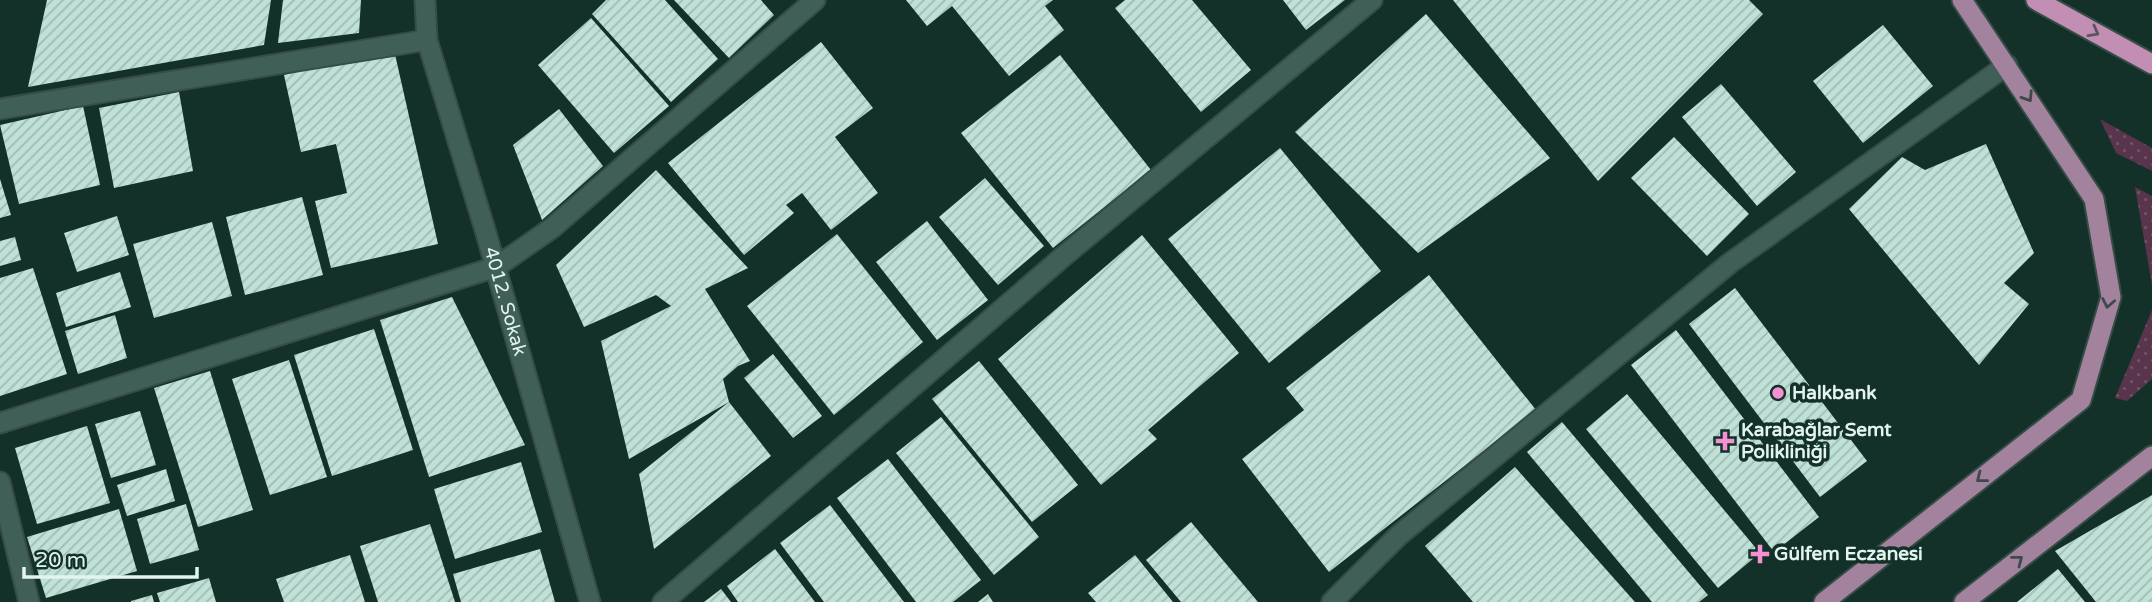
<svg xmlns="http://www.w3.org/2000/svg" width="2152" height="602" viewBox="0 0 2152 602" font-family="'Varela Round',sans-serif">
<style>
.grass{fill:url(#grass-dots)}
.building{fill:url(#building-hatch)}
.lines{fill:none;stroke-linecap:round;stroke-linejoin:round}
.minor-casing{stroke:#364d47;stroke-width:23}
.secondary-casing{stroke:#364d47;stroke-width:23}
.primary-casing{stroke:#364d47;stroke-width:23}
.trunk-casing{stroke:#364d47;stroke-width:23}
.minor{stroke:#405f57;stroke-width:19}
.secondary{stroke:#405f57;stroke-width:19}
.primary{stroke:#a2829c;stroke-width:19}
.trunk{stroke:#c28eb3;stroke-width:19}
.oneway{stroke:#595660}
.oneway2{stroke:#3e494c}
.poi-dot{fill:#f491d3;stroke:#133029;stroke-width:2.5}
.labels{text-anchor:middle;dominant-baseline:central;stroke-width:7;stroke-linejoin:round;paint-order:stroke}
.street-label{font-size:19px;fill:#e3f4ef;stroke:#133029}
.poi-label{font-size:19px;font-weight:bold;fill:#e3f4ef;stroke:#133029;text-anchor:start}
</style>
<defs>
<pattern id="grass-dots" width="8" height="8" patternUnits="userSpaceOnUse" patternTransform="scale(1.75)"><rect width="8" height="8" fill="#59344d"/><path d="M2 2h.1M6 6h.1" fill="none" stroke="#715267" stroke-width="1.8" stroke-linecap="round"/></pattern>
<pattern id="building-hatch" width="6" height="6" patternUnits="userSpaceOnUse" patternTransform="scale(1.75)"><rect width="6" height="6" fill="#bfe1d7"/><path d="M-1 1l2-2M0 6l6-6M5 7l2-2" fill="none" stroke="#a0bbb3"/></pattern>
</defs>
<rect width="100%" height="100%" fill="#133029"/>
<!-- grass -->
<g class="grass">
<polygon points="2100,119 2152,148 2152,171 2116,153"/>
<polygon points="2135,187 2152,196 2152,285"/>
<polygon points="2152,310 2152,379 2127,401 2115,398"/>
</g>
<!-- building -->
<g class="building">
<polygon points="47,0 271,0 264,45 28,87"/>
<polygon points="283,0 361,0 359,33 278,43"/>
<polygon points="606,0 665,0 718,59 671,102 592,14"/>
<polygon points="674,0 761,0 774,15 729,58"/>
<polygon points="906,0 1053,0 1045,6 1064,30 1009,76 952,6 927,26"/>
<polygon points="1125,0 1192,0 1251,70 1201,112 1115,8"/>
<polygon points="1283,0 1345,0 1306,30"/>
<polygon points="1453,0 1749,0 1763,14 1598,181"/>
<polygon points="1426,14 1550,158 1418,253 1295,132"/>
<polygon points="591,18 669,106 614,153 538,65"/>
<polygon points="1883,25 1933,86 1863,143 1813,81"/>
<polygon points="821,42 873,108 835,137 878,193 831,230 802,193 786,205 794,213 744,255 668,163"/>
<polygon points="394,50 438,244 331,268 315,201 347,193 336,144 301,152 284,75"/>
<polygon points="1060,55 1151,170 1053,248 961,133"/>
<polygon points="1721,84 1796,172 1757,206 1682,117"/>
<polygon points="179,92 193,171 114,188 99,108"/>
<polygon points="83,106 100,185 19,204 0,125"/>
<polygon points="559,109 603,166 542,220 513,145"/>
<polygon points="1674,137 1749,214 1707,256 1631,178"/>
<polygon points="1986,144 2034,253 2004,283 2029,304 1979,365 1849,209 1902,157 1925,170"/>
<polygon points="1280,148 1381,271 1269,363 1168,239"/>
<polygon points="656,170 748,268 705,289 750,361 738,366 723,379 729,402 629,459 601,341 671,306 656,295 584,327 556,265"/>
<polygon points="985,178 1044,246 998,285 939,217"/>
<polygon points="0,179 11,215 0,218"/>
<polygon points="302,197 323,275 245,295 226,217"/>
<polygon points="117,216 129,255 77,272 64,233"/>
<polygon points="927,221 988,300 937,340 876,262"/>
<polygon points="212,222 232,296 154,318 133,244"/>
<polygon points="837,234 923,342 834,415 747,306"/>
<polygon points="1142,235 1239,353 1148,430 1157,439 1101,485 998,359"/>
<polygon points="15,237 21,260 0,266 0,241"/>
<polygon points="33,268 67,374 0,396 0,278"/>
<polygon points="120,272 131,307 66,327 56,293"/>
<polygon points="1429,275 1536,410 1329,572 1242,459 1304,410 1286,388"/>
<polygon points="1735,288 1867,461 1820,497 1689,324"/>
<polygon points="452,297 525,445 429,477 380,320"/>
<polygon points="115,315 127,358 78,374 65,331"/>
<polygon points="374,329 413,450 332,476 294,355"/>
<polygon points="1676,330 1819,517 1774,552 1631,365"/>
<polygon points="773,354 822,416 793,438 744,378"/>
<polygon points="289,360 327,477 270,495 232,379"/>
<polygon points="979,361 1078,485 1032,522 932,399"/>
<polygon points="210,371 253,510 198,527 154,388"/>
<polygon points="1627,394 1760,553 1718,588 1586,429"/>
<polygon points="729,402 771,456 654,549 639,474"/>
<polygon points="140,411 156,465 111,478 95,424"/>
<polygon points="941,417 1039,537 994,575 896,453"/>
<polygon points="1562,422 1708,595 1699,602 1652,602 1527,452"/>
<polygon points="87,426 110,503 37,524 15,448"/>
<polygon points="888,459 981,580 953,602 916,602 837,498"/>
<polygon points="521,462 542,532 455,559 434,489"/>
<polygon points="1515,467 1635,602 1473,602 1425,546"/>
<polygon points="166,469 175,501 127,516 117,485"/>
<polygon points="2152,495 2152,602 2096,602 2055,551"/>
<polygon points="186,504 199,550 150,564 137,519"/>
<polygon points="830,505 904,602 824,602 780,543"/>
<polygon points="119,509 137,571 46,598 27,537"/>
<polygon points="1191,522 1258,602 1181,602 1146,560"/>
<polygon points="430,524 455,602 378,602 360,546"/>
<polygon points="540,549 555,602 461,602 453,574"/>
<polygon points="775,549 815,602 738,602 727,586"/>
<polygon points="350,555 365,602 284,602 276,579"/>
<polygon points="1135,555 1173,602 1096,602 1088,593"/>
<polygon points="2058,569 2085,602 2017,602"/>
<polygon points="209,578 216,602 160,602 157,593"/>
<polygon points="721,589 731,602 704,602"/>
<polygon points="988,594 993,602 978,602"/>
<polygon points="152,595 154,602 131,602 131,601"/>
</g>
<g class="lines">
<!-- minor casing -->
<g class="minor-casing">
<g id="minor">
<polyline points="0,109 427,40"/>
<polyline points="0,423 496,267 552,228 815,0"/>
<polyline points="0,482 29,602"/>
<polyline points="663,602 1065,255 1372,0"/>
<polyline points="1332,602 1398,536 1730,263 2007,65"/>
</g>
</g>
<!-- secondary casing -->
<g class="secondary-casing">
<g id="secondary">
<path id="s1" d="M425,0L427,40L486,233L590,602"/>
</g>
</g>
<!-- primary casing -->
<g class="primary-casing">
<g id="primary">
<polyline points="1824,602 2081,400 2111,297 2094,199 1962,0"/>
<polyline points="1964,602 2152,456"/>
</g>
</g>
<!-- trunk casing -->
<g class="trunk-casing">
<polyline id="trunk" points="2036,0 2152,64"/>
</g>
<!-- minor -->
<use href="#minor" class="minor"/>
<!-- secondary -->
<use href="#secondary" class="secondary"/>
<!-- primary -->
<use href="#primary" class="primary"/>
<!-- trunk -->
<use href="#trunk" class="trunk"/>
</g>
<!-- one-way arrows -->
<defs><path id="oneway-chevron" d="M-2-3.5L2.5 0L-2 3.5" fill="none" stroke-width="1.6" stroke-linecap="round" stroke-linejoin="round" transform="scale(1.75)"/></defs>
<use class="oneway" href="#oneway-chevron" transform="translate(2094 32) rotate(29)"/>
<g class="oneway2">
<use href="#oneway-chevron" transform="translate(2028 97) rotate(57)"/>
<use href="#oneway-chevron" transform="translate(2108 303) rotate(101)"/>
<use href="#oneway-chevron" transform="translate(1981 478) rotate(142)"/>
<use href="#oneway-chevron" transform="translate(2018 560) rotate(-38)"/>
</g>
<!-- markers -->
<g class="poi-dot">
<circle cx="1778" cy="393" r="7"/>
<path d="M1721.5 430.5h7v7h7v7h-7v7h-7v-7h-7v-7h7z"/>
<path d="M1756.5 543.5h7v7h7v7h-7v7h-7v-7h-7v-7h7z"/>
</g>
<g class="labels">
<!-- street labels -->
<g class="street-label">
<text stroke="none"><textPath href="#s1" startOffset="313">4012. Sokak</textPath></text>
</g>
<!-- poi labels -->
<g class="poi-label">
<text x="1792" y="393">Halkbank</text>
<text x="1741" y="430">Karabağlar Semt<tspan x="1741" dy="22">Polikliniği</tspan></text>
<text x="1774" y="554">Gülfem Eczanesi</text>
</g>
</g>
<!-- scale -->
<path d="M24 567v10h173v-10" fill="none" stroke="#e3f4ef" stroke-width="3.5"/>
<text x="35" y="567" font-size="21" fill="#e3f4ef" stroke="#133029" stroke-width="5" paint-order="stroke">20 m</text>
</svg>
